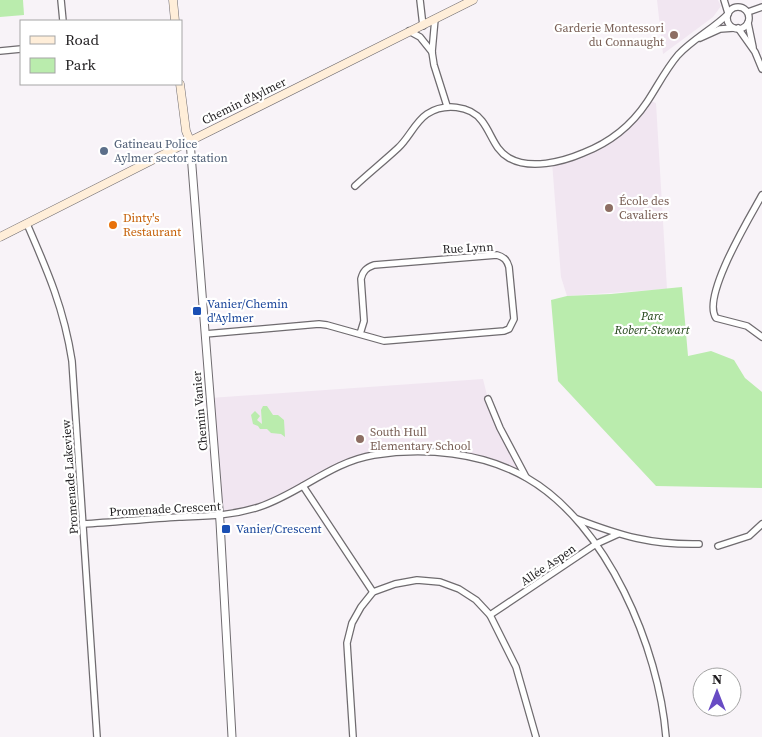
<svg xmlns="http://www.w3.org/2000/svg" width="762" height="737" viewBox="0 0 762 737" font-family="'Source Serif 4',serif">
<style>
.built{fill:#f1e6f1}
.green{fill:#baecad}
.lines{fill:none;stroke-linecap:round;stroke-linejoin:round}
.minor-casing{stroke:#6f6b6f;stroke-width:8}
.tertiary-casing{stroke:#6f6b6f;stroke-width:9}
.secondary-casing{stroke:#6f6b6f;stroke-width:9}
.minor{stroke:#fff;stroke-width:5.5}
.tertiary{stroke:#fff;stroke-width:7}
.secondary{stroke:#ffeed9;stroke-width:8}
.education-dot{fill:#8d6e63;stroke:#fff;stroke-width:2}
.service-dot{fill:#5c6f8a;stroke:#fff;stroke-width:2}
.food-dot{fill:#e8710a;stroke:#fff;stroke-width:2}
.transit-dot{fill:#1a4fb4;stroke:#fff;stroke-width:2}
.labels{text-anchor:middle;dominant-baseline:central;stroke-width:4.5;stroke-linejoin:round;paint-order:stroke}
.education-label{font-size:12px;fill:#785e54;stroke:#fff;text-anchor:start}
.street-label{font-size:12px;fill:#1f1d1f;stroke:#fff}
.service-label{font-size:12px;fill:#4e5e75;stroke:#fff;text-anchor:start}
.food-label{font-size:12px;fill:#c56008;stroke:#fff;text-anchor:start}
.transit-label{font-size:12px;fill:#164399;stroke:#fff;text-anchor:start}
.park-label{font-size:12px;font-style:italic;fill:#173c0c;stroke:#fff}
</style>
<rect width="100%" height="100%" fill="#f8f3f8"/>
<!-- built -->
<g class="built">
<polygon points="657,0 718,0 721,6 713,17 663,54"/>
<polygon points="648,100 656,103 667,289 567,296 561,277 552,162 573,157 612,138"/>
<polygon points="483,379 488,399 526,477 483,461 412,451 351,461 275,500 219,516 210,398"/>
</g>
<!-- green -->
<g class="green">
<polygon points="0,0 23,0 24,15 0,17"/>
<polygon points="682,287 688,356 711,351 734,360 745,378 762,392 762,488 656,486 558,381 551,300 567,296 611,294"/>
<polygon points="263,406 267,406 273,415 278,415 284,420 285,437 281,434 271,433 267,429 260,429 258,426 253,424 251,415 255,411 260,416 257,420 262,424 261,410"/>
</g>
<g class="lines">
<!-- minor casing -->
<g class="minor-casing">
<g id="minor">
<polyline points="61,0 63,21"/>
<polyline points="420,0 423,26"/>
<polyline points="724,0 728,13"/>
<circle cx="738" cy="18" r="11"/>
<polyline points="748,12 762,7"/>
<polyline points="435,19 432,52 434,65 447,106"/>
<polyline points="748,23 753,47"/>
<polyline points="738,28 755,52 762,69"/>
<polyline points="409,31 420,37 432,52"/>
<polyline points="700,38 720,29 734,28"/>
<polyline points="0,51 21,49"/>
<path d="M355,186C369,173 384,161 398,148C409,138 415,122 427,114C444,103 470,105 482,121C492,134 494,149 509,158C530,170 562,162 583,153C609,143 631,126 647,102C657,87 666,69 678,55C693,39 713,29 728,14"/>
<path d="M762,195C750,217 701,297 716,318L747,326L762,337"/>
<path d="M27,224C48,272 64,309 72,361L97,737"/>
<path d="M205,334L319,324L327,325L384,341L504,331L509,329L514,319L509,267C507,260 504,257 497,255L374,265C366,268 363,271 361,279L364,321L360,334"/>
<polyline points="488,399 500,428 526,477"/>
<polyline points="303,486 373,592"/>
<path d="M577,519C621,536 652,545 699,544"/>
<path d="M83,524C115,522 147,519 179,517C207,516 231,516 259,507C299,494 331,462 374,455C424,447 482,452 527,478C607,524 659,648 666,737"/>
<polyline points="718,546 749,536 762,524"/>
<polyline points="490,615 596,544 618,534"/>
<polyline points="353,737 347,643 352,623 361,607 373,592 395,584 417,580 440,582 459,589 476,600 490,615 516,667 536,737"/>
</g>
</g>
<!-- tertiary casing -->
<g class="tertiary-casing">
<polyline id="tertiary" points="190,141 220,522 232,737"/>
</g>
<!-- secondary casing -->
<g class="secondary-casing">
<g id="secondary">
<polyline points="173,0 175,21"/>
<polyline points="180,84 186,131 190,141"/>
<polyline points="0,237 190,141 473,0"/>
</g>
</g>
<!-- minor -->
<use href="#minor" class="minor"/>
<!-- tertiary -->
<use href="#tertiary" class="tertiary"/>
<!-- secondary -->
<use href="#secondary" class="secondary"/>
</g>
<!-- markers -->
<g class="education-dot">
<circle cx="674" cy="35" r="5"/>
<circle cx="609" cy="208" r="5"/>
<circle cx="360" cy="439" r="5"/>
</g>
<circle class="service-dot" cx="104" cy="151" r="5"/>
<circle class="food-dot" cx="113" cy="225" r="5"/>
<g class="transit-dot">
<rect x="192" y="306" width="10" height="10" rx="2.5"/>
<rect x="221" y="524" width="10" height="10" rx="2.5"/>
</g>
<g class="labels">
<!-- education labels -->
<g class="education-label">
<text x="664" y="28" text-anchor="end">Garderie Montessori<tspan x="664" dy="14">du Connaught</tspan></text>
<text x="619" y="201">École des<tspan x="619" dy="14">Cavaliers</tspan></text>
<text x="370" y="432">South Hull<tspan x="370" dy="14">Elementary School</tspan></text>
</g>
<!-- street labels -->
<g class="street-label">
<text transform="translate(244 101) rotate(-26)">Chemin d'Aylmer</text>
<text transform="translate(468 248) rotate(-3)">Rue Lynn</text>
<text transform="translate(200 411) rotate(-95)">Chemin Vanier</text>
<text transform="translate(70 477) rotate(-94)">Promenade Lakeview</text>
<text transform="translate(165 509) rotate(-3)">Promenade Crescent</text>
<text transform="translate(548 565) rotate(-34)">Allée Aspen</text>
</g>
<!-- service labels -->
<g class="service-label">
<text x="114" y="144">Gatineau Police<tspan x="114" dy="14">Aylmer sector station</tspan></text>
</g>
<!-- food labels -->
<g class="food-label">
<text x="123" y="218">Dinty's<tspan x="123" dy="14">Restaurant</tspan></text>
</g>
<!-- transit labels -->
<g class="transit-label">
<text x="207" y="304">Vanier/Chemin<tspan x="207" dy="14">d'Aylmer</tspan></text>
<text x="236" y="529">Vanier/Crescent</text>
</g>
<!-- park labels -->
<g class="park-label">
<text x="652" y="316">Parc<tspan x="652" dy="14">Robert-Stewart</tspan></text>
</g>
</g>
<!-- legend -->
<rect x="20" y="20" width="162" height="65" fill="#ffffff" stroke="#a5a5a5"/>
<rect x="30" y="36" width="25" height="8" fill="#ffeed9" stroke="#a5a5a5"/>
<text x="65" y="45" font-size="15" fill="#1f1d1f">Road</text>
<rect x="30" y="58" width="25" height="15" fill="#baecad" stroke="#a5a5a5"/>
<text x="65" y="70" font-size="15" fill="#1f1d1f">Park</text>
<!-- north arrow -->
<g transform="translate(717 692)"><circle r="24" fill="#ffffff" stroke="#a5a5a5"/>
<path d="M0-4L9 19L0 12L-9 19Z" fill="#684bc4"/>
<text y="-8" font-size="14" font-weight="bold" text-anchor="middle" fill="#1f1d1f">N</text>
</g>
</svg>
